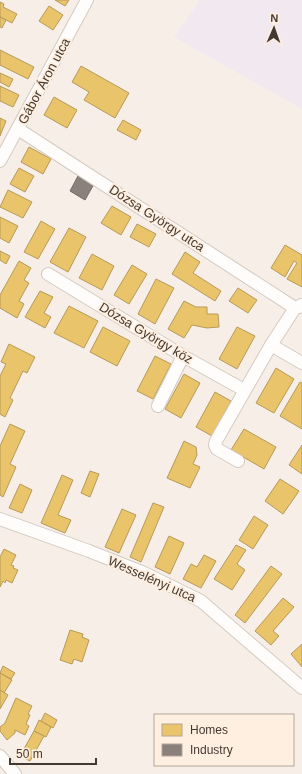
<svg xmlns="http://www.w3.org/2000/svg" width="302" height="774" viewBox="0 0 302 774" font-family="Helvetica,sans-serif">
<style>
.industrial{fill:#f2e8f0}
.homes{fill:#e9c46a;stroke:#b79a59}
.industry{fill:#8a817c;stroke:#756b65}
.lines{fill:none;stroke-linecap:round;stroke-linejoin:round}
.street-casing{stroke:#d3cac2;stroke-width:14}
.street{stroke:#fefdfb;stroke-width:12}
.labels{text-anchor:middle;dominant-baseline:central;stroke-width:4;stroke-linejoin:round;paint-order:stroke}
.street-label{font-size:13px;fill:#433930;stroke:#feefe0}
</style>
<rect width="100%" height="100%" fill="#f7efe7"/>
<!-- industrial -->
<polygon class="industrial" points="200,0 302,0 302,109 174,37"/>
<!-- homes -->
<g class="homes">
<polygon points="55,0 69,0 65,6"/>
<polygon points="0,2 4,4 3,7 17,14 12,23 0,17"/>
<polygon points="49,6 63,15 53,30 39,21"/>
<polygon points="0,17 6,20 2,28 0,27"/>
<polygon points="0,50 34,67 28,79 0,65"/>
<polygon points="81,66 129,93 115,118 84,100 89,92 72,82"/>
<polygon points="0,73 13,79 9,87 0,82"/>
<polygon points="0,86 19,95 13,107 0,101"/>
<polygon points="54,97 77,110 67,128 44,115"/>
<polygon points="0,118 6,121 0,136"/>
<polygon points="123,120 141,130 136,140 117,130"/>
<polygon points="29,147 51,159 43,174 21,162"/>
<polygon points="19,168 34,176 25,192 10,184"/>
<polygon points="8,190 32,202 23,218 0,207"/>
<polygon points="112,206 131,217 121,235 101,223"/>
<polygon points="0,217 18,226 9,243 0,238"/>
<polygon points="41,221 55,229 38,259 24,252"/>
<polygon points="137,224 156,234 149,247 130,237"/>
<polygon points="69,228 86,237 68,272 50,262"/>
<polygon points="285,245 302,255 302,287 287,279 297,263 294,261 285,277 271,268"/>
<polygon points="0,251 10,256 6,264 0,260"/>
<polygon points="185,252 200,262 193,273 221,291 215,301 172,274"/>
<polygon points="92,254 114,266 102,290 79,278"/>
<polygon points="19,261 31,268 24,280 29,283 19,301 24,304 17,318 0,308 0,295"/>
<polygon points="132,265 147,274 129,304 114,295"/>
<polygon points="156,279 174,288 155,324 138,314"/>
<polygon points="238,288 257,300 248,313 229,301"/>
<polygon points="40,291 53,297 44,313 51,317 45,328 25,317"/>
<polygon points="184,301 196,307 207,307 207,314 218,314 219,327 207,328 192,325 184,338 168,329"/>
<polygon points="69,306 98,321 84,348 54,333"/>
<polygon points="103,327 130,341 117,366 90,352"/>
<polygon points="237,327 255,336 237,369 219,359"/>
<polygon points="9,344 35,357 27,373 23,371 10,398 13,400 5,417 0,414 0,376 6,364 1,362"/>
<polygon points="155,356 171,364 153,399 137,391"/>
<polygon points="276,368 294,379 274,413 256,403"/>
<polygon points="184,374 200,383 181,418 165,409"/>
<polygon points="300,382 302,383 302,429 280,416"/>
<polygon points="215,392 231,401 212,436 196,427"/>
<polygon points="10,424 25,431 10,464 16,467 3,497 0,495 0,446"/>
<polygon points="244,429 276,447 264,469 231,450"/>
<polygon points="184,441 196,447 197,455 193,464 200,467 190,488 167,478"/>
<polygon points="302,445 302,474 289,465"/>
<polygon points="90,471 99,474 90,497 81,493"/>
<polygon points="62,475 73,480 58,515 71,520 65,533 41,523"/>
<polygon points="280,479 299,491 283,514 265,501"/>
<polygon points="20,484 32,490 22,513 9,508"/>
<polygon points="153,503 164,507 141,562 130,557"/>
<polygon points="122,509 136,515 119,553 105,547"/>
<polygon points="254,516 268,525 253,549 239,540"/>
<polygon points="169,536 184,543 170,574 155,567"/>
<polygon points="236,545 246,550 237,564 245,570 232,590 214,579"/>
<polygon points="4,549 16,555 11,565 14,566 13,568 18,570 12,583 6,580 5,583 3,581 0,587 0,557"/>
<polygon points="204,555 216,561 201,588 183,579 191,564 197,567"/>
<polygon points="271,566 282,574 245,623 235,615"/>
<polygon points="283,598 294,607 273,631 279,636 271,645 255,631"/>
<polygon points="70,630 83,634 82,637 89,640 82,662 74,659 72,664 60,660"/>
<polygon points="302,644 302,667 291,654"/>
<polygon points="3,666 15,673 11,679 0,673"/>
<polygon points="0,673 12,680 4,693 0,690"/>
<polygon points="0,690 8,695 0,709"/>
<polygon points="16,698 32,706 28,714 30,715 26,724 29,726 25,735 15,730 15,733 7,740 0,731 0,727 5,723"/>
<polygon points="45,713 57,720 53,728 41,721"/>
<polygon points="39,720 51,727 46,737 34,731"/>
<polygon points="34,731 44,736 30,761 20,756"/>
</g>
<!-- industry -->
<polygon class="industry" points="78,176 94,184 85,200 70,191"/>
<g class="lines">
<!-- street casing -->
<g class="street-casing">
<g id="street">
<polyline points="18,129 295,308"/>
<polyline points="0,161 87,0"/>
<polyline points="48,274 183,356 244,390"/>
<polyline points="271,345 302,363"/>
<polyline points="158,406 183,356"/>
<polyline points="238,461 217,449 215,445 216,441 271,345 295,308 299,307 301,305"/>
<polyline points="0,519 89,551 142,572 201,601 302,688"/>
<polyline points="0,756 15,774"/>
</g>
</g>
<!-- street -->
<use href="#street" class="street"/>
</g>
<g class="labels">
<!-- street labels -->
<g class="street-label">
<text transform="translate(44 81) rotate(-62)">Gábor Áron utca</text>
<text transform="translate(157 218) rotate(33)">Dózsa György utca</text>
<text transform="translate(146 333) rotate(31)">Dózsa György köz</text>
<text transform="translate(152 579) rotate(24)">Wesselényi utca</text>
</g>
</g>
<!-- legend -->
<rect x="154" y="714" width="140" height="52" fill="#feefe0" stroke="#b3a69a"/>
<rect x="162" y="724" width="20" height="12" fill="#e9c46a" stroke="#b3a69a"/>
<text x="190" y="734" font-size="12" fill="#433930">Homes</text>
<rect x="162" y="744" width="20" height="12" fill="#8a817c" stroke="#b3a69a"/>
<text x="190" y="754" font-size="12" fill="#433930">Industry</text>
<!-- north arrow -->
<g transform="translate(274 28) rotate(2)" stroke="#feefe0" stroke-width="3" paint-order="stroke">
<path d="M0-3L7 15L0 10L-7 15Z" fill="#433930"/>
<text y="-6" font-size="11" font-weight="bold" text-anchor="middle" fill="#433930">N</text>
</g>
<!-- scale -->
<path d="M10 758v6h86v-6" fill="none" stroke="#433930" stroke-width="2"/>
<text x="16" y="758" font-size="12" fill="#433930" stroke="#feefe0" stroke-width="3" paint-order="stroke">50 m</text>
</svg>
